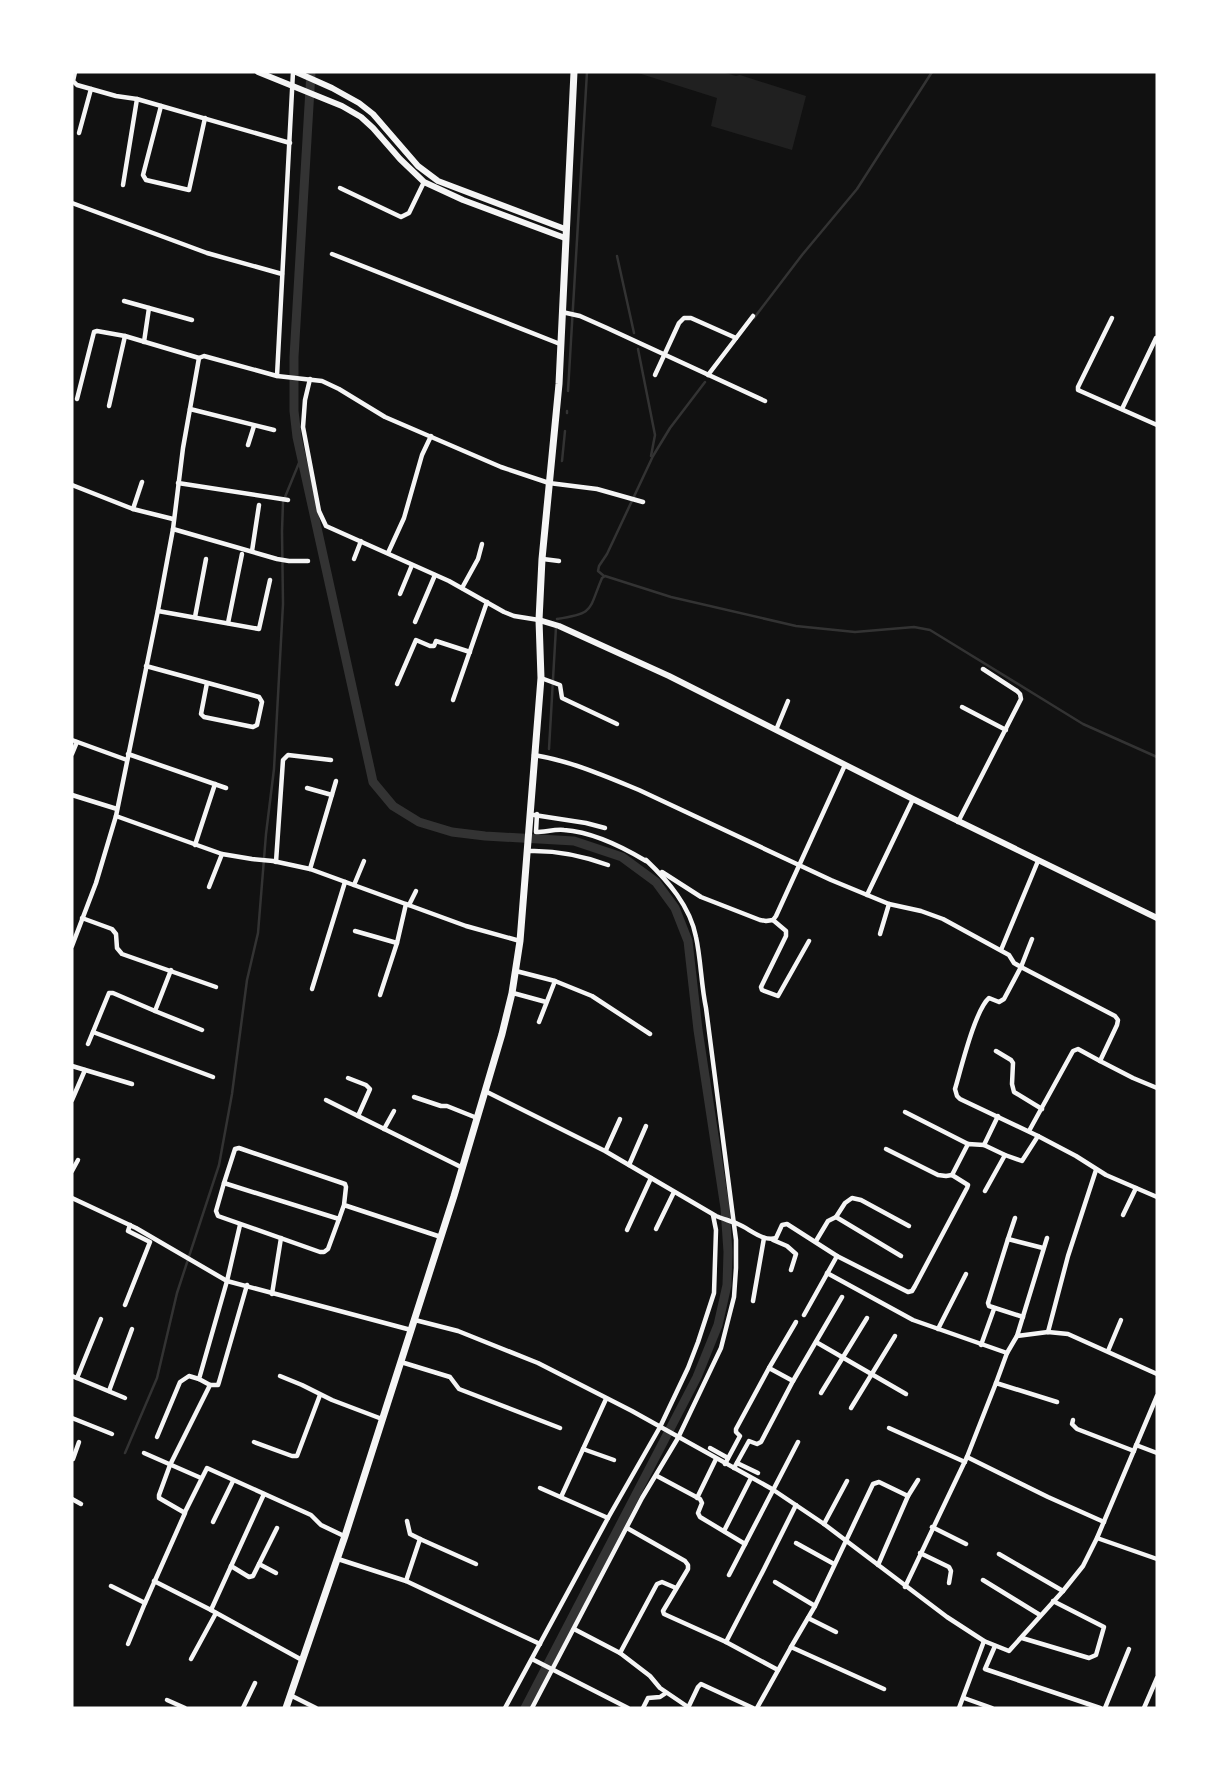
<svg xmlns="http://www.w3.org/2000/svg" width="1229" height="1780" viewBox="0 0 1229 1780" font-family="Cabin,sans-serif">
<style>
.green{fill:#202020}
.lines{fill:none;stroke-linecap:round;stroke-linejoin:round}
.stream{stroke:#333;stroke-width:2.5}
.canal{stroke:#333;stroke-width:9}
.minor{stroke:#f5f5f5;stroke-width:4.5}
.secondary{stroke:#f5f5f5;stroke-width:6}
.primary{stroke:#f5f5f5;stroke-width:7}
</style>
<rect width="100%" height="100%" fill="#111"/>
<!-- green -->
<polygon class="green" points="635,72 722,72 736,76 740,75 806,96 792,150 711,126 717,98"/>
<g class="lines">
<!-- stream -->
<g class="stream">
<polyline points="617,256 634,333"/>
<polyline points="754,318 802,255 857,189 932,72"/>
<polyline points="638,349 655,435 651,456"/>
<polyline points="568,391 587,72"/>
<polyline points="567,413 567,411"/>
<polyline points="562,461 565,431"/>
<polyline points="604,576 598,571 599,566 607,554 653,456 670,428 705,382"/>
<path d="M557,619C595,613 588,611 602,578L605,576L671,597L796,626L855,632L914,627L930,630L1083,724L1157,757"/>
<polyline points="549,749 556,627"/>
<polyline points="125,1453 157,1378 177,1293 219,1165 232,1094 247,980 258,933 266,834 274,769 283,604 282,531 283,502 301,458"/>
</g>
<!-- canal -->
<polyline class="canal" points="311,72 294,357 294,411 297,437 373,782 393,806 419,822 452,832 485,836 574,841 622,857 656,882 675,908 688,941 698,1030 725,1208 728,1252 727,1285 718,1325 697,1377 525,1708"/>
<!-- minor -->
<g class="minor">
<polyline points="75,72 73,81 77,85 116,96 137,99 290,143"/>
<polyline points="161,106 143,175 146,180 189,190 205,118"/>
<polyline points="79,133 91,89"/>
<polyline points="123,185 137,99"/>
<polyline points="340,188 401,217 409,213 424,182"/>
<polyline points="72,203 207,253 282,274"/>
<polyline points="332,254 560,344"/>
<polyline points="124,301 192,320"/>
<polyline points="562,312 580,316 607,328 765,401"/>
<polyline points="1112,318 1078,387 1078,390 1157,425"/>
<polyline points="144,342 149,308"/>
<polyline points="655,375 679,323 684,318 691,318 736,338"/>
<polyline points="708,375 753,316"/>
<polyline points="277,376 293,72"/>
<polyline points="310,379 305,400 303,427 319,511 326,526 449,581 504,612 514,616 539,620"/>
<polyline points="77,399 94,332 97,331 125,336 199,358"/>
<polyline points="109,406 125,336"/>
<polyline points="190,409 274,430"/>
<polyline points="1122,409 1156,338"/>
<polyline points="248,445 254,426"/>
<polyline points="178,483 288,500"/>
<polyline points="72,485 133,509 173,519"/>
<polyline points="133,509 142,482"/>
<polyline points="173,529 277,559 289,561 308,561"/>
<polyline points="252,551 259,505"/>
<polyline points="388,553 404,518 422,455 431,436"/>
<polyline points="354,559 361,541"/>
<polyline points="543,559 559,561"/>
<polyline points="462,588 478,559 482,544"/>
<polyline points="400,594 412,565"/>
<polyline points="158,611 259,629 270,580"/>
<polyline points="195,617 206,559"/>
<polyline points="415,622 435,575"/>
<polyline points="228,623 242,554"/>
<polyline points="146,666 259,697 262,702 257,725 253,727 204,717 201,714 207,683"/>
<polyline points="541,678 560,685 562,698 617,724"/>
<polyline points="397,684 416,640 430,646 434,646 436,641 470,652"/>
<polyline points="453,700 487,602"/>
<polyline points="962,707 1006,730"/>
<polyline points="776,730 788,701"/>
<polyline points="72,740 127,760"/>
<polyline points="72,754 77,742"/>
<polyline points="128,754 226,788"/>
<path d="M534,755C571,761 605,776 639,790L831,880L889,904L921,911L943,919L1009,955L1014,963L1021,967L1115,1016L1118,1020L1117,1025L1100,1061L1133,1078L1157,1088"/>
<polyline points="307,788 332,795"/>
<polyline points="72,795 117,809"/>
<path d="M537,814L536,832C545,832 555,829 564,830C593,832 621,846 646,861"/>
<polyline points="534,815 586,823 605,828"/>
<polyline points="116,816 222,854 252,859 273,861 310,869 466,926 520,941"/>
<polyline points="958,822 1021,699 1020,694 1017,691 983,669"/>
<polyline points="195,845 215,784"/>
<path d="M528,851C556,850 581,855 608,865"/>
<polyline points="276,862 283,760 288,755 331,760"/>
<polyline points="310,869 336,781"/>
<polyline points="662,872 701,897 760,920 766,921 773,920 786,931 786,936 761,987 762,990 778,996 809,941"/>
<polyline points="354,885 364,861"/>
<polyline points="209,887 222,854"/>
<polyline points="867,895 913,799"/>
<polyline points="409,905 416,891"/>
<polyline points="82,918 112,929 116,934 117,948 122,954 216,987"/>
<polyline points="773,920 776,916 845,765"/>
<polyline points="355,931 397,943 406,904"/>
<polyline points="880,934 889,904"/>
<polyline points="72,946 96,883 116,816 158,610 173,529 183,448 199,358 204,356 277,376 322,381 339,389 385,417 501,467 549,483 597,489 643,502"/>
<polyline points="1001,950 1038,861"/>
<polyline points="171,970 155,1011 202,1030"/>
<polyline points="516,971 555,981 592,996 650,1034"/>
<polyline points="312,989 345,882"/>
<polyline points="513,993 546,1002"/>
<polyline points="380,995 397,943"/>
<polyline points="539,1022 555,981"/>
<polyline points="93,1032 213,1077"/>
<polyline points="88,1044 109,993 113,993 155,1011"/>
<polyline points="996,1051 1011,1060 1013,1063 1012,1084 1014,1092 1042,1109"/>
<polyline points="72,1066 132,1084"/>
<polyline points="348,1078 366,1085 370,1089 358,1116 463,1168"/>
<path d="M485,1091L605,1151L716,1216C723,1219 731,1221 738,1224C750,1229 763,1242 776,1238L782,1225L787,1224L837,1256L908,1292L912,1291L915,1286L967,1188L968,1185L952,1175L968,1144L984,1145"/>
<polyline points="414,1097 441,1106 447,1106 477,1118"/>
<polyline points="72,1100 85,1070"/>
<polyline points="326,1100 358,1116"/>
<polyline points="905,1112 968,1144"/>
<polyline points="998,1116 984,1145 1005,1155"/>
<polyline points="384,1129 394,1111"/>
<polyline points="1029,1131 1073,1051 1078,1049 1100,1061"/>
<polyline points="1038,1136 1076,1156 1106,1175 1157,1197"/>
<polyline points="886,1149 938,1175 946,1176 952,1175"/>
<polyline points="606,1150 620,1119"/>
<polyline points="629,1165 646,1126"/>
<polyline points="72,1171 78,1160"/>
<polyline points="224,1183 216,1211 218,1216 320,1252 324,1252 328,1249 339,1219"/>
<path d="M985,1191L1005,1155L1022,1161L1038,1136L960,1099L957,1096L955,1089C961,1069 975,1010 989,998L999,1002L1004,999L1021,967L1032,939"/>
<polyline points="72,1198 136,1228 227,1281 411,1330"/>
<polyline points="344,1205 346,1187 345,1184 239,1148 235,1149 224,1183 339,1219 344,1205 441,1237"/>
<polyline points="1123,1215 1136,1188"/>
<polyline points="836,1217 845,1203 852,1198 861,1200 909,1226"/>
<polyline points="1015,1218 1008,1239 1043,1248"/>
<polyline points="656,1229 674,1192"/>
<polyline points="627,1230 651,1178"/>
<polyline points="1047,1238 1017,1336 1048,1332 1068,1334 1157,1374"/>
<polyline points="1008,1239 988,1303 989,1306 1023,1317"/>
<polyline points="773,1240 787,1246 796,1254 791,1270"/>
<polyline points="816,1241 828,1221 836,1217 901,1256"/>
<polyline points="827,1273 913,1320 1007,1353"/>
<polyline points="272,1294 281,1238"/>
<polyline points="753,1301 764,1238"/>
<polyline points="125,1305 150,1242 128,1231 130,1225"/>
<polyline points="804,1315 837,1256"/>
<polyline points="415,1320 458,1331 538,1363 632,1411 772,1489 824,1524 947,1617 984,1641 1009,1651 1063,1591 1083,1566 1097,1538 1157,1396"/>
<polyline points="938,1329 966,1274"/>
<polyline points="1048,1332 1068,1256 1096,1170"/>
<polyline points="816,1342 906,1394"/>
<polyline points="981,1345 994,1309"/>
<polyline points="1108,1351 1121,1320"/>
<polyline points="401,1362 450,1377 459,1389 560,1428"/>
<polyline points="769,1368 796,1322"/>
<polyline points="72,1376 125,1398"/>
<polyline points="280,1376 302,1385 332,1400 382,1419"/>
<polyline points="77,1378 101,1319"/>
<polyline points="996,1383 1007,1353 1017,1336"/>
<polyline points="210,1385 199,1379 227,1281 240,1225"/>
<polyline points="109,1391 132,1329"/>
<polyline points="821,1393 867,1318"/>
<polyline points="851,1408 895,1336"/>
<polyline points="72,1418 112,1434"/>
<polyline points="1073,1420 1072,1424 1077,1429 1134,1451"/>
<polyline points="889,1428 965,1462"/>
<polyline points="157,1437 180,1382 189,1376 199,1379"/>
<polyline points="254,1442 292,1456 297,1456 320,1395"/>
<polyline points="1136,1445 1157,1453"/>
<polyline points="710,1448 728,1458"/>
<polyline points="583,1449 614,1460"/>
<polyline points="144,1453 201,1478"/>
<polyline points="967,1457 1048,1497 1104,1522"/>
<polyline points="73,1459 79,1442"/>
<polyline points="737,1463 758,1473"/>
<polyline points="725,1464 740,1436 736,1432 736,1429 769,1368 793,1381"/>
<polyline points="734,1468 749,1441 757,1444 761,1442 793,1381 842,1297"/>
<polyline points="657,1476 700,1499 702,1503 698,1513 700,1517 745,1544"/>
<polyline points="540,1488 608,1518"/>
<polyline points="561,1497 606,1399"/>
<polyline points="697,1498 716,1459"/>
<polyline points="72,1499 81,1504"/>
<polyline points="185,1512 207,1468 311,1515 321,1525 344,1536"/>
<polyline points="407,1521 410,1534 420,1539"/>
<polyline points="213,1522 233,1481"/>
<polyline points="824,1524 847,1481"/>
<polyline points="932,1527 966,1544"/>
<polyline points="627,1528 685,1561 688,1565 688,1569 663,1611 664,1614 726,1642 778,1670"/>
<polyline points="724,1531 751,1478"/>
<polyline points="1097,1538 1157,1559"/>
<polyline points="796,1543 834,1564"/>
<polyline points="920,1553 949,1567 951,1571 949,1583"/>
<polyline points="999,1554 1063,1591"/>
<polyline points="338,1559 406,1581 540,1644"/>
<polyline points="259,1564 276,1573"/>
<polyline points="878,1565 908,1496 918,1480"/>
<polyline points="231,1566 249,1577 253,1576 277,1528"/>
<polyline points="729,1575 798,1442"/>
<polyline points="983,1580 1040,1615"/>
<polyline points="154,1581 211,1610 302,1660"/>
<polyline points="406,1581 420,1539 476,1564"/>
<polyline points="775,1582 815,1606"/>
<polyline points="111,1586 145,1603 185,1513 159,1498 159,1495 170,1465 210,1385 218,1385 219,1382 247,1285"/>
<polyline points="905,1587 967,1457 996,1383 1057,1402"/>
<polyline points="211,1610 264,1494"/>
<polyline points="808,1618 836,1632"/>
<polyline points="574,1629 620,1653 650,1676 660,1688 688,1707"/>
<polyline points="1022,1638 1089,1658 1096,1655 1104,1627 1053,1601"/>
<polyline points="726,1642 764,1569 796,1505"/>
<polyline points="128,1644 145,1603"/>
<polyline points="995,1646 985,1669 1100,1708"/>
<polyline points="620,1653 657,1584 662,1582 676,1588"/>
<polyline points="191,1659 216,1613"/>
<polyline points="532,1659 628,1708"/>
<polyline points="884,1689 791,1647 815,1606 873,1484 879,1482 908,1496"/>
<polyline points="290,1695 316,1708"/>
<polyline points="964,1698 992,1708"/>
<polyline points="167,1700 185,1708"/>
<polyline points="243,1708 255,1683"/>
<polyline points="505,1708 608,1518 660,1427 688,1368 698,1342 714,1293 716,1230 713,1215"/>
<path d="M532,1708L642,1498L678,1438L721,1348L734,1297L736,1268V1240L706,1008C701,984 701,960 696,937C690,906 668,881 646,860"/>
<polyline points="643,1708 648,1698 660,1697 666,1693"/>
<polyline points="688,1708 698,1687 701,1684 753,1708"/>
<polyline points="757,1708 791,1647"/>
<polyline points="959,1708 984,1641"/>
<polyline points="1105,1708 1129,1649"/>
<polyline points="1144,1708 1157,1678"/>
</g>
<!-- secondary -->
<g class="secondary">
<polyline points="258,72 342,106 361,117 373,128 400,159 424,182 463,200 565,238"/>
<polyline points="296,72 332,88 359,103 373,114 418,166 438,181 565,229"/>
<polyline points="539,620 559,626 669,676 913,799 1157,918"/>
</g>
<!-- primary -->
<polyline class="primary" points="286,1708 345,1536 454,1196 502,1034 512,993 520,941 541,678 539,620 542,559 559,384 574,72"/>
</g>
<!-- border -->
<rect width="1229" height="1780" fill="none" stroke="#ffffff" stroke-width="147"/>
</svg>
